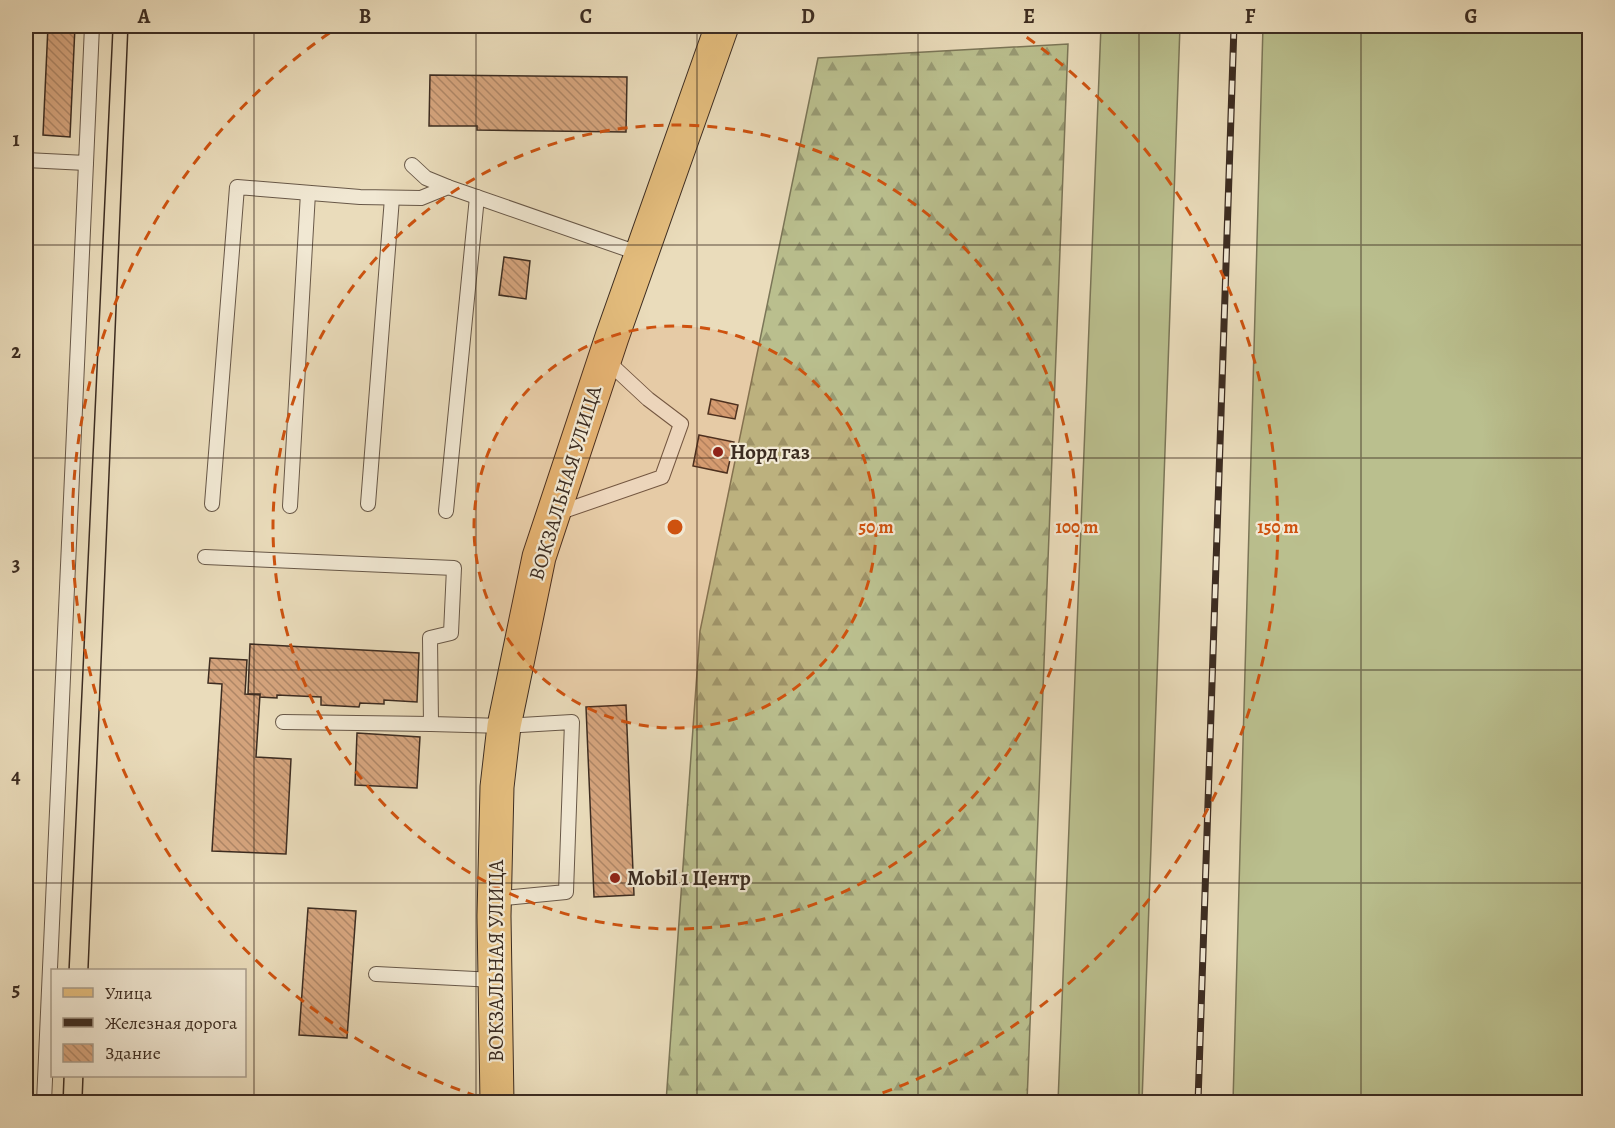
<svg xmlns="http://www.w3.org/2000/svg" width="1615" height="1128" viewBox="0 0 1615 1128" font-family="Alegreya,serif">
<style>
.forest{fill:url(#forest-firs);stroke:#7b7658;stroke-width:1.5}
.garden{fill:#babf8e;stroke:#7b7658;stroke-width:1.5}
.building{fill:url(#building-back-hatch);stroke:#3c2c21;stroke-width:1.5}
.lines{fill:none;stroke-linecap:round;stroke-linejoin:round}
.lane-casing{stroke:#685848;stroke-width:16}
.primary-casing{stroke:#3c2c21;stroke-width:35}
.lane{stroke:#f1e8d3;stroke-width:14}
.primary{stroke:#e5be7e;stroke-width:33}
.tram{stroke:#3c2c21;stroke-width:1.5}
.rail-casing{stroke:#3c2c21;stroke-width:7}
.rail{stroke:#f1e8d3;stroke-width:4.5;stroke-dasharray:14;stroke-linecap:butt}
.grid{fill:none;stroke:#3c2c21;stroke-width:1.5;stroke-opacity:0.55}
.ring{fill:none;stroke:#ce520f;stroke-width:3;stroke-dasharray:10 8}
.poi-dot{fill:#8f2418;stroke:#f1e8d3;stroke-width:2}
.labels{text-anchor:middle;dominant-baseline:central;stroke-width:4.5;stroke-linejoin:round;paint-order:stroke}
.poi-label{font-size:21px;font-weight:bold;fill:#3c2c21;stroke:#f1e8d3;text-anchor:start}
.street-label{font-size:21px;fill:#3c2c21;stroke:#f1e8d3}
.centre{fill:#ce520f;stroke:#f1e8d3;stroke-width:3}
.ring-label{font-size:18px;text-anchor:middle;font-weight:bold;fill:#ce520f;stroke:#f1e8d3;stroke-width:4.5;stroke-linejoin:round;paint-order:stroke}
.neatline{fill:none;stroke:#3c2c21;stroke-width:2}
.grid-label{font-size:20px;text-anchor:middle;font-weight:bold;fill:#3c2c21}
</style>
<defs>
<pattern id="forest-firs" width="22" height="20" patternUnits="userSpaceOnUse" patternTransform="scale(1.5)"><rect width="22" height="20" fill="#babf8e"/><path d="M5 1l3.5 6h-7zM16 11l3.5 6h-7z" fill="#989b74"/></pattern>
<pattern id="building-back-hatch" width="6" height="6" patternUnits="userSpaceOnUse" patternTransform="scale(1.5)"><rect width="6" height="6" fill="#d6a57e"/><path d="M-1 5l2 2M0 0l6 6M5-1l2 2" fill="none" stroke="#af8767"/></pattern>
</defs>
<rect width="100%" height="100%" fill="#eadcbb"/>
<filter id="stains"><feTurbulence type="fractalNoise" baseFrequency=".00333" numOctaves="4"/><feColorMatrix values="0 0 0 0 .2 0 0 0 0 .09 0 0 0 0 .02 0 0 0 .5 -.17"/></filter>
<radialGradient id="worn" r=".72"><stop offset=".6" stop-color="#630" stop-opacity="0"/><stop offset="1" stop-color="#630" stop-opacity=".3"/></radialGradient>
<!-- forest -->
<polygon class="forest" points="1068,44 1027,1102 666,1102 700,631 818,58"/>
<!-- garden -->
<g class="garden">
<polygon points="1101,26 1180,26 1142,1102 1058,1102"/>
<polygon points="1263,26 1589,26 1589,1102 1233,1102"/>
</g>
<!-- building -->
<g class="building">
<polygon points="48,26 75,26 70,137 43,135"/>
<polygon points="430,75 627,77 626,132 477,130 477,126 429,126"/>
<polygon points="504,257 530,261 526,299 499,295"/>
<polygon points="711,399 738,405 735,419 708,414"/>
<polygon points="699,435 734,442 727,473 693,466"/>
<polygon points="250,644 419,653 417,702 384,700 384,704 360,703 359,707 321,705 321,697 277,695 277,698 259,697 260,694 248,694"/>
<polygon points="210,658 247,660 245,694 260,695 256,757 291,759 286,854 212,851 222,684 208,683"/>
<polygon points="626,705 634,895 594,897 586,707"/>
<polygon points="357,733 420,737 417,788 355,785"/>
<polygon points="308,908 356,911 347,1038 299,1035"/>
</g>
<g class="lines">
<!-- lane casing -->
<g class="lane-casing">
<g id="lane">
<polyline points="26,160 86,163 92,26"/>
<polyline points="412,165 426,178 448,187 641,254"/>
<polyline points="212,504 237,187 360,197 421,198 448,187"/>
<polyline points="368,504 392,198"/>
<polyline points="290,506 308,193"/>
<polyline points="446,511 477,197"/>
<polyline points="555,514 662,477 681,424 648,399 606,360"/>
<polyline points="205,557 454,568 451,633 430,638 431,724 504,726 572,722 566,892 494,899"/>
<polyline points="283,722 431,724"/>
<polyline points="376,974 495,980"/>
<polyline points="44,1102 86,163"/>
</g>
</g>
<!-- primary casing -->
<g class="primary-casing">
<polyline id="primary" points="497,1102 494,916 497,787 504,726 539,557 612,337 722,26"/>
</g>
<!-- lane -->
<use href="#lane" class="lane"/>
<!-- primary -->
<use href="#primary" class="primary"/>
<!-- tram -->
<g class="tram">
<polyline points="69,970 113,26"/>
<polyline points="88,970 128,26"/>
<polyline points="63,1102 64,1076"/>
<polyline points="82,1102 83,1076"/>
</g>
<!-- rail casing -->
<g class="rail-casing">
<polyline id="rail" points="1198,1102 1234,26"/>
</g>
<!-- rail -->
<use href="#rail" class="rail"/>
</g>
<!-- grid -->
<path class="grid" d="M254,26V1102M476,26V1102M697,26V1102M918,26V1102M1139,26V1102M1361,26V1102M26,245H1590M26,458H1590M26,670H1590M26,883H1590"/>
<!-- distance rings -->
<circle cx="675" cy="527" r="201" fill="#ce520f" fill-opacity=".12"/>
<g class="ring">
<circle cx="675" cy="527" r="201"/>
<circle cx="675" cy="527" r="402"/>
<path d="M494 1102A603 603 0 0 1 338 27M1012 27A603 603 0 0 1 856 1102"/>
</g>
<!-- markers -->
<g class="poi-dot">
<circle cx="718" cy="452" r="6"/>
<circle cx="615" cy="878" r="6"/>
</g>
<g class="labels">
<!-- poi labels -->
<g class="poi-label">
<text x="730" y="452">Норд газ</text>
<text x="627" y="878">Mobil 1 Центр</text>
</g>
<!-- street labels -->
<g class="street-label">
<text transform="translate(565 483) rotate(-73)">ВОКЗАЛЬНАЯ УЛИЦА</text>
<text transform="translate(496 961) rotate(-90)">ВОКЗАЛЬНАЯ УЛИЦА</text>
</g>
</g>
<circle cx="675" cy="527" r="9" class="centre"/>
<g class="ring-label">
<text x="876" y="533">50 m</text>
<text x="1077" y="533">100 m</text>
<text x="1278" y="533">150 m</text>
</g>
<!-- margin -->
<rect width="1615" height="1128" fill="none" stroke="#eadcbb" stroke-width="66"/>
<!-- legend -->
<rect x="51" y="969" width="195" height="108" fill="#f1e8d3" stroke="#a99d8c" stroke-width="1.5"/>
<rect x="63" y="988" width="30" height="9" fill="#e5be7e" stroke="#a99d8c" stroke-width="1.5"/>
<text x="105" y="999" font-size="18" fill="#3c2c21">Улица</text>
<rect x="63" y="1018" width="30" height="9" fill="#3c2c21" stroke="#a99d8c" stroke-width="1.5"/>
<text x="105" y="1029" font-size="18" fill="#3c2c21">Железная дорога</text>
<rect x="63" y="1044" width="30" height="18" fill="url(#building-back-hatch)" stroke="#a99d8c" stroke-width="1.5"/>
<text x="105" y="1059" font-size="18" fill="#3c2c21">Здание</text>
<rect x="33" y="33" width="1549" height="1062" class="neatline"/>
<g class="grid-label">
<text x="144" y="23">A</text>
<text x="365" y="23">B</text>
<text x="586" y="23">C</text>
<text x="808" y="23">D</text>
<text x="1029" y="23">E</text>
<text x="1250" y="23">F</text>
<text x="1471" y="23">G</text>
<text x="16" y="146">1</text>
<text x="16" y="358">2</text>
<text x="16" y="571">3</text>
<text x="16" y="783">4</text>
<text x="16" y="996">5</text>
</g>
<rect width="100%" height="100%" filter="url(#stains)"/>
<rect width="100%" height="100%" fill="url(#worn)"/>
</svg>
